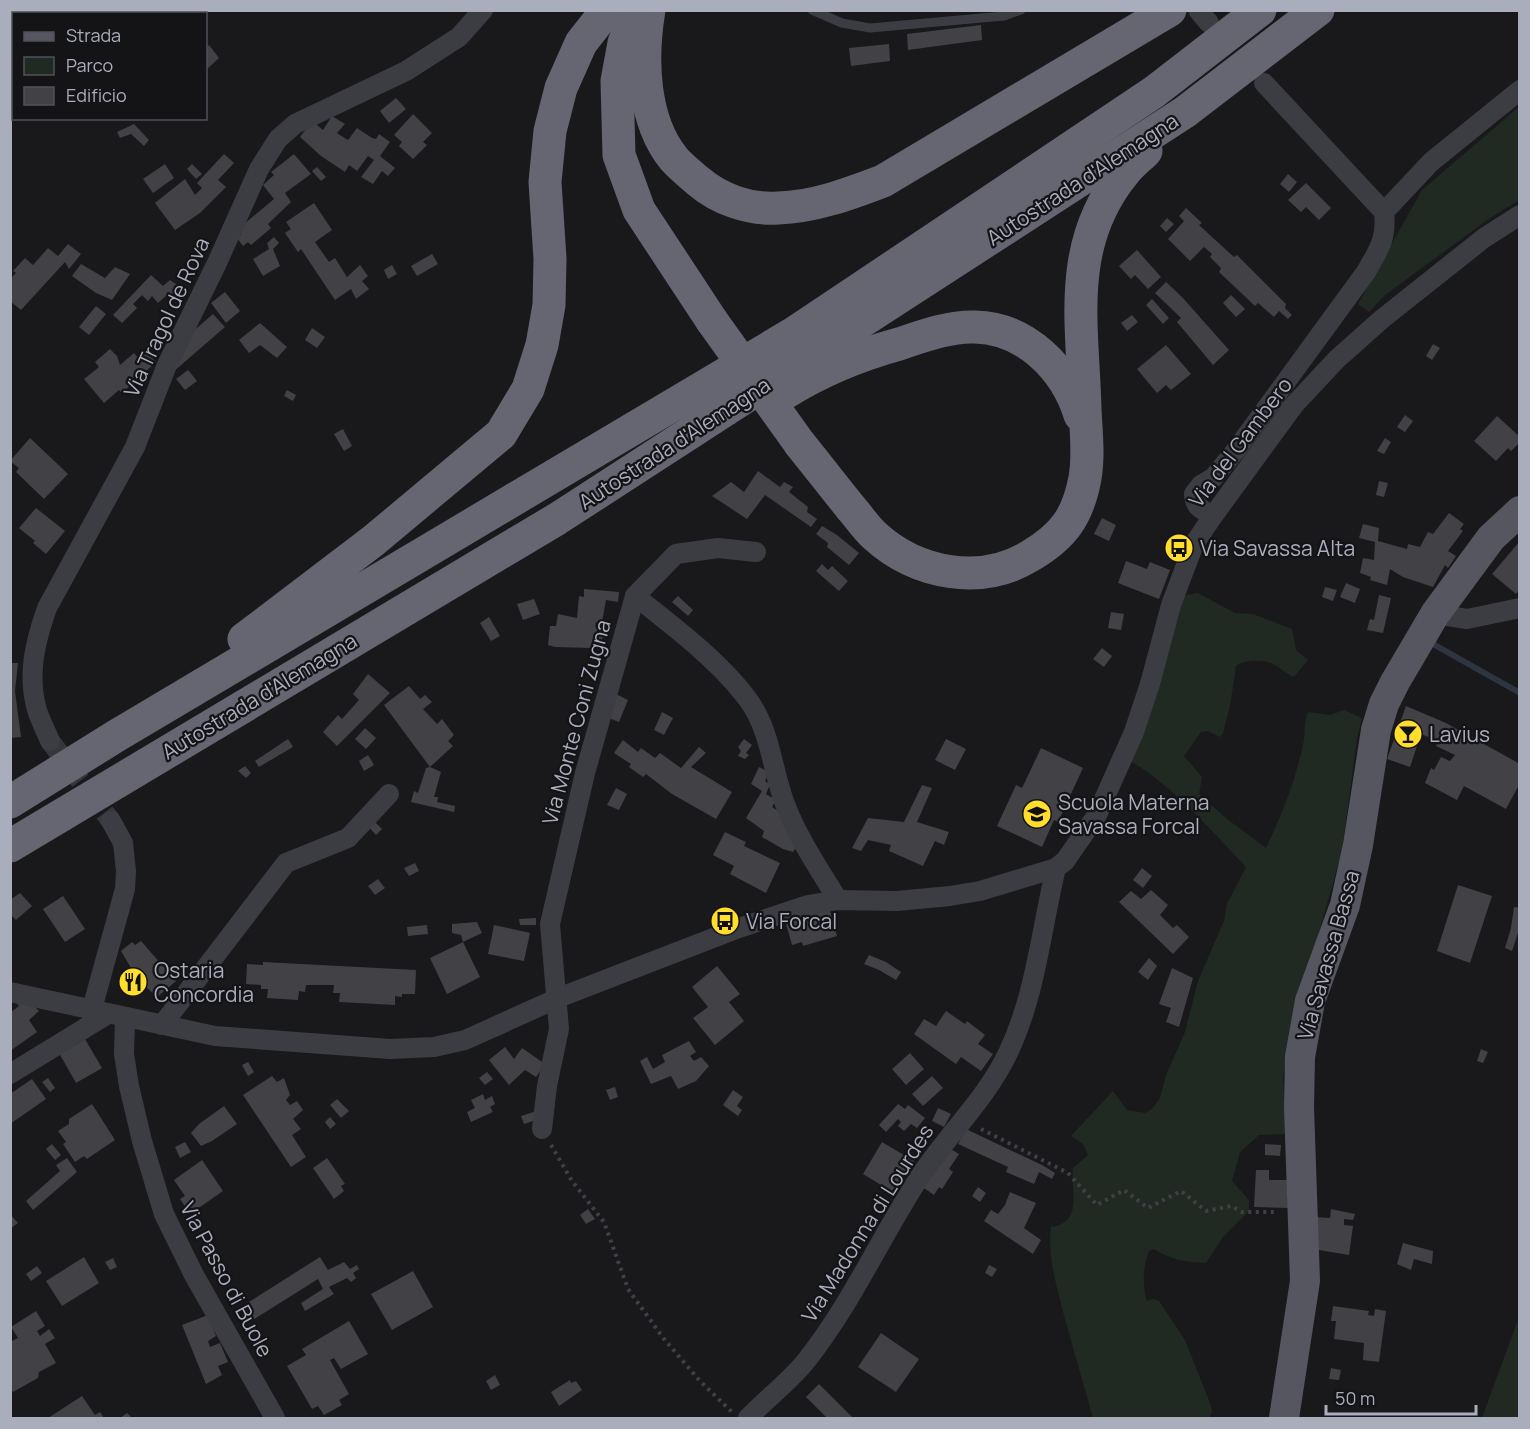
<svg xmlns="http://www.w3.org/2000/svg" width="1530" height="1429" viewBox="0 0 1530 1429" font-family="Manrope,sans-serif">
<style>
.green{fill:#202a23}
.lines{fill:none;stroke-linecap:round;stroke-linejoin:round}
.stream{stroke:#2d3541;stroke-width:6}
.building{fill:#414146}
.minor-tunnel{stroke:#36373c;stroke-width:20;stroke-dasharray:20 10;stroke-linecap:butt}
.path{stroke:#404048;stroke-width:4;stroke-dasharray:3 4.5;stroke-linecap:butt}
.service{stroke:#3c3c43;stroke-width:9}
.minor{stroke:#3c3c43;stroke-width:20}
.primary{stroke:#555660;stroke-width:30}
.motorway{stroke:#656672;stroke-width:33}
.motorway-bridge{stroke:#656672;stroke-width:33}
.labels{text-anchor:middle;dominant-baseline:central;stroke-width:4.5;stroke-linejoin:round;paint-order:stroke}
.street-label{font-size:21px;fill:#aaadbc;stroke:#141417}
.poi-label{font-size:21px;fill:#aaadbc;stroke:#141417;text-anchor:start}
</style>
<rect width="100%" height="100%" fill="#19191c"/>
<!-- green -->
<g class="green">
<polygon points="11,10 32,11 33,13 14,14 14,71 11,74"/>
<polygon points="1519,107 1519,200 1490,218 1385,295 1369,312 1358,304 1422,190"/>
<path d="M1198,593L1235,613L1253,614L1292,629L1296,650L1308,660L1294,677C1286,674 1281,668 1273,664C1264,659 1243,660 1236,666L1230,706L1223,733L1220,737L1208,731L1201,732L1184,756L1202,777L1199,794L1227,819L1266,848C1282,814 1295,782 1303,745C1306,734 1303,723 1308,712L1330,715L1344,710L1362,718L1357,738L1342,851L1294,1021L1286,1059L1283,1077L1286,1134L1259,1135L1240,1152L1232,1181L1249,1200V1211L1223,1237L1206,1263C1186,1262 1171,1260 1154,1249L1149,1251C1143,1266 1142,1285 1147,1301L1153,1299L1159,1301L1185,1340L1210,1403L1212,1411L1209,1418H1093C1084,1385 1074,1352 1065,1319C1058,1290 1047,1258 1051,1227C1084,1223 1070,1190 1073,1168L1088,1155L1083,1144L1071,1136L1113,1091L1127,1110L1145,1113L1152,1109L1160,1098L1166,1075L1185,1032L1198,981L1224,921L1227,904L1246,867C1212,831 1172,785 1129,760L1144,730L1158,692L1182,596Z"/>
<polygon points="1519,1317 1519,1418 1482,1418"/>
</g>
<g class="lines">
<!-- stream -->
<polyline class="stream" points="1433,644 1520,693"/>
</g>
<!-- building -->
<g class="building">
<polygon points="981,25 982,40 908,50 907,34"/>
<polygon points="889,44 890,61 851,66 849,48"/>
<polygon points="209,45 219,58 206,70 206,48"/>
<polygon points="396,98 406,109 389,123 380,111"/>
<polygon points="413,114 432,133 423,142 427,145 413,159 399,146 402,142 394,135"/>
<polygon points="332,116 345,124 337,133 348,140 357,128 372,138 376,139 379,134 390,142 380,156 395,168 388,176 382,171 373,184 361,177 374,160 368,156 357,171 349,165 345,172 321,156 300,137 312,121 323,130"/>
<polygon points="134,124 149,140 144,146 131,134 120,138 117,132"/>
<polygon points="224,154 234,163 218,180 226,187 200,213 175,230 155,203 185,179 195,195 202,188 197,183"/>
<polygon points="294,154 311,174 285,193 291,202 268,224 271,228 251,245 248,242 243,246 237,238 241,235 237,230 274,199 263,185 274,175 271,172"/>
<polygon points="165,164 174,178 153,193 143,179"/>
<polygon points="192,164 202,174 196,179 187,169"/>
<polygon points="317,167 326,177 321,181 312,171"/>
<polygon points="1288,174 1297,182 1289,192 1280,184"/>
<polygon points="1306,183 1331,208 1319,220 1306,207 1301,212 1288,200"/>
<polygon points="314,203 332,230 315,242 329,262 335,258 347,277 360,265 368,276 362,281 369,289 356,299 351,289 335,300 301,249 298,252 285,233 291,229 286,222"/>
<polygon points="1186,208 1202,223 1199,225 1234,257 1237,255 1286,304 1285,308 1292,315 1288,319 1279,311 1274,317 1258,303 1255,306 1219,272 1221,268 1210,257 1212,254 1204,247 1190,261 1168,239 1184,221 1179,216"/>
<polygon points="1167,218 1174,224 1166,232 1160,226"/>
<polygon points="274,237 279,243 273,249 280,266 263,276 253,259 269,249 267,243"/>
<polygon points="68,244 81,254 69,269 65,262 21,310 10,301 10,279 16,273 13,271 25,258 33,265 48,248 58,256"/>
<polygon points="1137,250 1161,277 1148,289 1135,275 1131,279 1119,266"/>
<polygon points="432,254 438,264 417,276 411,266"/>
<polygon points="81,264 105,278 115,267 130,274 112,300 96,293 72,276"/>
<polygon points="392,265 397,274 388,279 384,270"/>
<polygon points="151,275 163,286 170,280 182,288 171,297 168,294 158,303 152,296 148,301 142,295 133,304 137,308 122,323 113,315"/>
<polygon points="1166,282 1182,297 1229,350 1213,365 1177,322 1181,318 1155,293"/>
<polygon points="225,292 240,311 226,323 211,303"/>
<polygon points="1231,295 1245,309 1236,317 1223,303"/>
<polygon points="1152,299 1169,318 1163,324 1146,305"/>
<polygon points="96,306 106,314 89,335 79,327"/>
<polygon points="213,314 225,327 173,372 183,340"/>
<polygon points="1132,315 1138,322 1127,331 1121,323"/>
<polygon points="260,323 287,347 277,358 260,345 249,353 239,340"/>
<polygon points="312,328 325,337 317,348 305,340"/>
<polygon points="1433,344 1440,348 1432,360 1426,356"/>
<polygon points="1166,345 1191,374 1171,390 1166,385 1157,393 1137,369"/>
<polygon points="110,349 117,356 120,365 134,353 139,359 147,352 156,362 122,393 119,390 104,403 84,379 99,367 95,362"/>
<polygon points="188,370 197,381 185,390 176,379"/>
<polygon points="287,390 296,395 293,401 284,396"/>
<polygon points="1405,415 1413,421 1405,432 1397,427"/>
<polygon points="1497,416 1520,437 1520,442 1511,451 1508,448 1496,461 1474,441"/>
<polygon points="343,429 352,446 344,451 334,434"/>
<polygon points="30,438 68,474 44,499 16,472 19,468 10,461"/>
<polygon points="1385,438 1391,442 1384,454 1377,451"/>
<polygon points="758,471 780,487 784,482 793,487 789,492 808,507 807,512 817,519 811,527 765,495 747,519 712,496 731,482 744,492"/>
<polygon points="1379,481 1388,483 1384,497 1376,495"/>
<polygon points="36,508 65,531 46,554 33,543 35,541 19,528"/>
<polygon points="1449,513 1464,524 1460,529 1463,531 1448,551 1456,556 1448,568 1445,565 1433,587 1403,577 1390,569 1387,585 1370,580 1371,577 1360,573 1363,558 1374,560 1375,542 1359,538 1363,524 1379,528 1378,541 1407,549 1408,544 1420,547 1428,532 1433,534"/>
<polygon points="1102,518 1116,525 1109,541 1094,534"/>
<polygon points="822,526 837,535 859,553 849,565 827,547 828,543 816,534"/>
<polygon points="1520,541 1520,589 1516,594 1492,574"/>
<polygon points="1126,561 1147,569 1150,562 1170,570 1159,599 1118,583"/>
<polygon points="822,564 828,570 832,566 848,581 839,591 816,571"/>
<polygon points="1346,583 1360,589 1355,603 1340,597"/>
<polygon points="1325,587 1337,590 1333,601 1322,597"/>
<polygon points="584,589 619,592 618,602 606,600 602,622 596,622 595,627 604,628 601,646 592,645 591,648 555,647 548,645 550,626 556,626 558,614 577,618 579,596 584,597"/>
<polygon points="1379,595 1391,598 1383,633 1367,630 1370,619 1374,620"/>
<polygon points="678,596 693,610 688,616 672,602"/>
<polygon points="534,599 540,614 523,620 517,604"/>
<polygon points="1111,612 1124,614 1121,630 1108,628"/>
<polygon points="489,617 500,636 491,641 480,623"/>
<polygon points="1102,648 1112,656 1104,667 1093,659"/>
<polygon points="10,663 18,663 15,691 21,737 10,738"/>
<polygon points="368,674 390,693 337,746 323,732 338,715 342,719 359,700 353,694"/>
<polygon points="409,686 420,699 425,695 432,702 423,709 437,724 442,719 454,735 448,741 453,746 430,767 441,772 434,797 438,797 437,802 455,806 454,812 411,802 414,791 418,793 426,768 430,767 384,705"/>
<polygon points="616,694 628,700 619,722 606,717"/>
<polygon points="1406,706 1446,723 1520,764 1520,783 1506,809 1464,786 1457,800 1425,783 1431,768 1434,770 1441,757 1450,761 1455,755 1436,746 1438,741 1421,734 1410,767 1387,759"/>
<polygon points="662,712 673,718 664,735 654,730"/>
<polygon points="365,728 376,738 366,749 355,739"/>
<polygon points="288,739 293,747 259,767 255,761"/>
<polygon points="744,739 752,745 746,753 749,755 745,759 738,756 741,751 738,747"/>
<polygon points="946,739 966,749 955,770 935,760"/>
<polygon points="623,740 638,752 641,748 655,758 660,753 681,768 699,747 706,753 691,767 732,792 716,819 672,794 646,774 643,777 629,767 631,764 614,753"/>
<polygon points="1041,748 1083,768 1058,822 1054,820 1042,847 997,826 1016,785 1022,788"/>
<polygon points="368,755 374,765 364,771 359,761"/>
<polygon points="245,766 251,773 246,778 238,771"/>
<polygon points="759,767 769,772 765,781 770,784 766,794 776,800 772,807 788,817 799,843 793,852 783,849 762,837 764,831 746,818 762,791 751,784"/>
<polygon points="922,785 932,788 917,822 949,832 944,845 935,841 923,866 889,851 891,845 868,840 861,851 852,848 868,818 904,822"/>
<polygon points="616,788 627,794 619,810 607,805"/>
<polygon points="373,820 382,829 376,835 367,825"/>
<polygon points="725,832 746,842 744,846 780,863 766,893 730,874 734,866 713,855"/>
<polygon points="415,863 419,871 409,876 404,868"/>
<polygon points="1142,868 1152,876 1143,888 1133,880"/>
<polygon points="378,879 385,888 375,895 368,886"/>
<polygon points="1458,885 1492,896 1470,963 1437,951"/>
<polygon points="1151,890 1168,905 1160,915 1173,928 1177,925 1189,937 1173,954 1119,902 1131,891 1141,899"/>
<polygon points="20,893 32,906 16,920 10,914 10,900"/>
<polygon points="63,896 85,929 65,942 43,909"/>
<polygon points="828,904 837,936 803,946 802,942 792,945 785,920"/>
<polygon points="1514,907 1520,908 1520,927 1512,951 1505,948 1511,928"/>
<polygon points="536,918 536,925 520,925 519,919"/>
<polygon points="477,922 482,933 463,942 461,935 452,933 452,924"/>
<polygon points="427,925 428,934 408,936 407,927"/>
<polygon points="494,925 530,933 524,961 488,954"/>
<polygon points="141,941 176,981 157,997 146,987 137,994 122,976 131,968 121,951 132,942 135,945"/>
<polygon points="463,942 480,977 447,994 430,958"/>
<polygon points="869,955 886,962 901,972 896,980 879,970 864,964"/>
<polygon points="1149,958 1157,966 1148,980 1138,972"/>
<polygon points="263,962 416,970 415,994 402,994 402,997 395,996 395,1005 339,1002 340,993 333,993 334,985 306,985 305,992 299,991 298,1000 267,998 268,989 261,989 261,985 246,984 247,964 263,965"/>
<polygon points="717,966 740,994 729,1002 744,1021 715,1045 693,1018 708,1007 692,987"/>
<polygon points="1172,968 1193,978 1179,1027 1166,1022 1171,1008 1159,1004"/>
<polygon points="25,997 39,1011 29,1020 37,1032 10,1051 10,1013 19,1006 17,1004"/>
<polygon points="946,1011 965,1024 967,1021 985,1035 978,1044 993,1054 981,1071 961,1057 956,1064 914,1034 924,1019 936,1026"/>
<polygon points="85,1039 102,1068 76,1083 59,1053"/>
<polygon points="689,1041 696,1052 690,1056 694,1061 701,1057 709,1066 696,1081 678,1089 671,1076 651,1084 640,1061 647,1057 653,1069 665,1062 662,1055"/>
<polygon points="505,1047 514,1059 522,1048 545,1064 536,1077 525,1070 509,1085 489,1060"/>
<polygon points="1481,1049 1488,1052 1483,1063 1477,1061"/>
<polygon points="910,1053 924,1069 906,1085 892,1069"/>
<polygon points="248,1062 254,1072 248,1076 242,1065"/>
<polygon points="487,1072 493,1079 485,1085 479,1078"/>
<polygon points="272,1076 277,1082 284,1078 290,1095 286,1100 290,1105 297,1101 303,1110 293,1119 301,1129 292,1135 306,1157 291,1167 243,1095"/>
<polygon points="932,1076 943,1088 923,1106 912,1094"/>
<polygon points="48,1078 55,1088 50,1092 42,1082"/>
<polygon points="32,1079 46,1099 10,1124 10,1094"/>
<polygon points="615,1087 618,1097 610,1100 606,1090"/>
<polygon points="733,1090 743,1097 737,1106 742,1110 738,1116 723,1105"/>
<polygon points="483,1094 485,1100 492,1096 495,1104 490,1107 493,1112 471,1122 467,1112 475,1108 471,1100"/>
<polygon points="337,1099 349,1111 341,1118 330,1105"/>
<polygon points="92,1104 115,1140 87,1159 84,1156 75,1162 63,1144 66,1142 58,1131 69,1124 69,1119"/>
<polygon points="898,1104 905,1109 908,1105 925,1118 917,1128 911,1124 904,1131 898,1126 901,1122 898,1119 886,1132 879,1125"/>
<polygon points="224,1106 237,1124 212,1141 201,1146 191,1133 199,1124"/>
<polygon points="938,1108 951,1114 944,1127 932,1121"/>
<polygon points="540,1110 539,1119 524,1124 521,1116"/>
<polygon points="330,1117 336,1124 330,1129 325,1122"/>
<polygon points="966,1129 1042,1165 1055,1173 1052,1179 1039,1172 1034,1184 1006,1172 1008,1167 958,1144"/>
<polygon points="185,1142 191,1152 180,1158 175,1147"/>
<polygon points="882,1142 914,1161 894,1193 863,1174"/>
<polygon points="52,1144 61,1155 55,1160 46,1149"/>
<polygon points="1265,1144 1281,1145 1280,1156 1265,1155"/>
<polygon points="944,1145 959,1154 949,1169 953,1172 942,1189 939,1187 934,1195 921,1186"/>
<polygon points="67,1158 77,1172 33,1210 26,1201 60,1171 56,1165"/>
<polygon points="327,1158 345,1184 341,1186 344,1191 334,1199 313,1168"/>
<polygon points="202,1160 223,1191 190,1214 180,1199 185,1196 174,1180"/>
<polygon points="1256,1170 1269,1170 1269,1180 1287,1180 1288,1208 1254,1207"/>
<polygon points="978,1187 986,1193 980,1202 972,1196"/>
<polygon points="1010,1192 1036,1203 1024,1228 1041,1240 1033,1254 984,1221 991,1210 998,1214 1005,1205"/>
<polygon points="588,1209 595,1219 586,1224 580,1215"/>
<polygon points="1331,1209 1355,1214 1353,1220 1344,1219 1344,1225 1353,1226 1349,1255 1313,1249 1314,1217 1330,1218"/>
<polygon points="10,1214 18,1223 10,1229"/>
<polygon points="1403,1243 1433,1251 1432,1264 1414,1259 1411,1270 1397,1264"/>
<polygon points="84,1257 99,1283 62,1306 46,1281"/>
<polygon points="320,1257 328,1270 344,1262 350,1269 357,1265 359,1269 353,1273 356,1278 351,1282 347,1278 329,1287 334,1294 305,1311 301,1303 323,1289 318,1279 253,1320 244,1305"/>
<polygon points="113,1258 117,1267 110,1270 105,1262"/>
<polygon points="989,1265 997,1269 992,1277 985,1273"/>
<polygon points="37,1266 42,1273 31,1281 26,1274"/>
<polygon points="413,1271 433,1307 392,1330 371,1294"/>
<polygon points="1333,1306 1369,1311 1368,1315 1374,1316 1375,1309 1386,1311 1379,1362 1363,1360 1364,1343 1334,1339 1336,1321 1331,1321"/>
<polygon points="36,1311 45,1326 37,1331 40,1336 49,1329 55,1338 45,1344 56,1363 39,1372 38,1378 13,1392 10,1387 10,1342 18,1338 11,1327"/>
<polygon points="208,1315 216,1336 208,1341 210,1347 220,1343 228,1362 218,1366 222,1375 206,1384 182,1325"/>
<polygon points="349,1321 368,1354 341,1369 334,1358 330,1360 349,1394 339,1400 342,1405 324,1415 318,1406 312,1409 287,1366 306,1355 302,1349"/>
<polygon points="881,1333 919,1359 896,1392 858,1367"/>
<polygon points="1331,1368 1341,1370 1339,1380 1329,1379"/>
<polygon points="495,1375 500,1385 491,1390 486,1381"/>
<polygon points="570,1380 571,1383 576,1381 582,1390 559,1406 551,1392"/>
<polygon points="819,1384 853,1418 827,1418 806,1397"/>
<polygon points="82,1396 95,1415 100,1412 104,1418 48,1418"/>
<polygon points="127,1413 132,1418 120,1418"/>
</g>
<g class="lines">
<!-- minor-tunnel -->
<polyline class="minor-tunnel" points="50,741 111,821"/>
<!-- path -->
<g class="path">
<polyline points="981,1129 1068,1173 1097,1205 1124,1190 1148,1208 1181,1191 1206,1211 1231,1206 1242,1212 1278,1212"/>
<polyline points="551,1145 572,1181 604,1222 628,1289 664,1339 700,1381 732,1412"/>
</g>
<!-- service -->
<polyline class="service" points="812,10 842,23 870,28 1004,16 1021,10"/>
<!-- minor -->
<g class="minor">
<polyline points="1198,10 1209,23"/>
<polyline points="1384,212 1431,162 1520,90"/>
<path d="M1213,516C1201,509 1195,508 1194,494L1201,485L1213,478L1236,450L1366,272C1379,249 1387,239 1384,212L1264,83"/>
<path d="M635,596C673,626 721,662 749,701C771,732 772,770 785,804C798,838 819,869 838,900"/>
<polyline points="1435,614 1467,619 1520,608"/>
<path d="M50,741C46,731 40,720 37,710C27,675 35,642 47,608L135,447L167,365L217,263L259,169L278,139L295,124L406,71L459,37L483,10"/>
<polyline points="10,992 215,1036 390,1049 434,1047 465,1040 558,998 739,928 808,905 838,900 897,901 950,896 980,891 1056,868 1065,861 1097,815 1134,732 1150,684 1171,605 1194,544 1213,516 1294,405 1337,359 1382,319 1484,238 1520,215"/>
<polyline points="92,1009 125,889 126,871 123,843 111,821"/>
<polyline points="125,1017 124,1054 129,1086 142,1141 164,1214 194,1275 275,1418"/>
<polyline points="162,1025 286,863 348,838 389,794"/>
<polyline points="10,1074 108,1014"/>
<polyline points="542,1129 547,1086 559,1029 550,924 585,773 635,596 676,554 718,548 756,552"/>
<path d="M748,1418C766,1399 789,1382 806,1361C852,1303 881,1236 921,1175C949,1133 986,1099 1008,1053C1036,994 1041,930 1056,868"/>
</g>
<!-- primary -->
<polyline class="primary" points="1284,1418 1305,1281 1299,1107 1300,1057 1310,1001 1345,905 1358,845 1376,730 1384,704 1395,682 1435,614 1491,538 1520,511"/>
<!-- motorway -->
<g class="motorway">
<path d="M649,10C641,58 642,120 674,159C681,167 690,174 698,181C719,199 749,210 778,208C814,207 849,194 883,181L1170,10"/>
<polyline points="636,12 624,43 617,81 619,155 639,210 712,321"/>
<path d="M785,393C820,371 859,355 899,344C923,336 950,326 975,327C1026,328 1066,369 1080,415"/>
<path d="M800,444C817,465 834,487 851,508C859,517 866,528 875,536C917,574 981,586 1030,556C1064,536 1078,516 1085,478C1089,456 1086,432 1085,409C1083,326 1065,245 1124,173C1130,165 1139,158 1146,151"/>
<polyline points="244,639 373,541 501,434 528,389 542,345 549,305 550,259 545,182 550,131 561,88 581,43 607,10"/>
<polyline points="10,802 116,736 794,333 1154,92 1260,10"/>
<polyline points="10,846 557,519 1185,112 1318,10"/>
</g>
<!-- motorway-bridge -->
<polyline class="motorway-bridge" points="712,321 800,444"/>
</g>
<!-- icons -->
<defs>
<g id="bus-disc" transform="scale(1.5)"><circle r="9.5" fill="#ffde2e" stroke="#141417"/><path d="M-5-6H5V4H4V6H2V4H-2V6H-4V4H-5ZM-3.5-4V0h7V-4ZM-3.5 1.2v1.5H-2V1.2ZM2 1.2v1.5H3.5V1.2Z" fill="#111"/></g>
<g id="bar-disc" transform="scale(1.5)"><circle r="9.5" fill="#ffde2e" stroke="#141417"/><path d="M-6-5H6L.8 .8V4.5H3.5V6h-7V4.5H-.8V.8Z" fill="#111"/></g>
<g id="school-disc" transform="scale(1.5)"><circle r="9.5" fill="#ffde2e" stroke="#141417"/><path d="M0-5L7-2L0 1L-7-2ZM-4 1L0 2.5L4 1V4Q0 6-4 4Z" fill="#111"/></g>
<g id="restaurant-disc" transform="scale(1.5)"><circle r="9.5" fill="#ffde2e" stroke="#141417"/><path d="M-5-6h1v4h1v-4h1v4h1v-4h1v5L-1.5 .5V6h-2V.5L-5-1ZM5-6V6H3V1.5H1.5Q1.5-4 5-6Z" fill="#111"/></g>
</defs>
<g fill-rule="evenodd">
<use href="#bus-disc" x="1179" y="548"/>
<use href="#bar-disc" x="1408" y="734"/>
<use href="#school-disc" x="1037" y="814"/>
<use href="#bus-disc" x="725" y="921"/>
<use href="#restaurant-disc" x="133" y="982"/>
</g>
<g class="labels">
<!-- street labels -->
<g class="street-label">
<text transform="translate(1082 179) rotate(-33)">Autostrada d'Alemagna</text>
<text transform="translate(166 317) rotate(-65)">Via Tragol de Rova</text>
<text transform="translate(1240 442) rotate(-53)">Via del Gambero</text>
<text transform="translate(674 443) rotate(-33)">Autostrada d'Alemagna</text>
<text transform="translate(259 696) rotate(-31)">Autostrada d'Alemagna</text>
<text transform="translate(576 722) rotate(-75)">Via Monte Coni Zugna</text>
<text transform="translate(1328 955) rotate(-74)">Via Savassa Bassa</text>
<text transform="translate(867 1223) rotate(-58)">Via Madonna di Lourdes</text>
<text transform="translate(227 1279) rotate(62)">Via Passo di Buole</text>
</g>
<!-- poi labels -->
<g class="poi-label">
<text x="1200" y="548">Via Savassa Alta</text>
<text x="1429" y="734">Lavius</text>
<text x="1058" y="802">Scuola Materna<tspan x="1058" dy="24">Savassa Forcal</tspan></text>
<text x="746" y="921">Via Forcal</text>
<text x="154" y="970">Ostaria<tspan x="154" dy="24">Concordia</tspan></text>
</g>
</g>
<!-- border -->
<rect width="1530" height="1429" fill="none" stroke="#aaadbc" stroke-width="24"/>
<!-- legend -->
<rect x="12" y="12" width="195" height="108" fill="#141417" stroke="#505159" stroke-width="1.5"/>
<rect x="24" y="32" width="30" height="9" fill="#555660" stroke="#505159" stroke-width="1.5"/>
<text x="66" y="42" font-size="18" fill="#aaadbc">Strada</text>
<rect x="24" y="57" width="30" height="18" fill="#202a23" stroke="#505159" stroke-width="1.5"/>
<text x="66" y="72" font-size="18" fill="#aaadbc">Parco</text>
<rect x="24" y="87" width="30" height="18" fill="#414146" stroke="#505159" stroke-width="1.5"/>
<text x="66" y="102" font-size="18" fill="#aaadbc">Edificio</text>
<!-- scale -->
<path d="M1326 1405v9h150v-9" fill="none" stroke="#aaadbc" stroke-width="3"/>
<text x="1335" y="1405" font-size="18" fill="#aaadbc" stroke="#141417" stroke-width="4.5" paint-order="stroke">50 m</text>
</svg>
